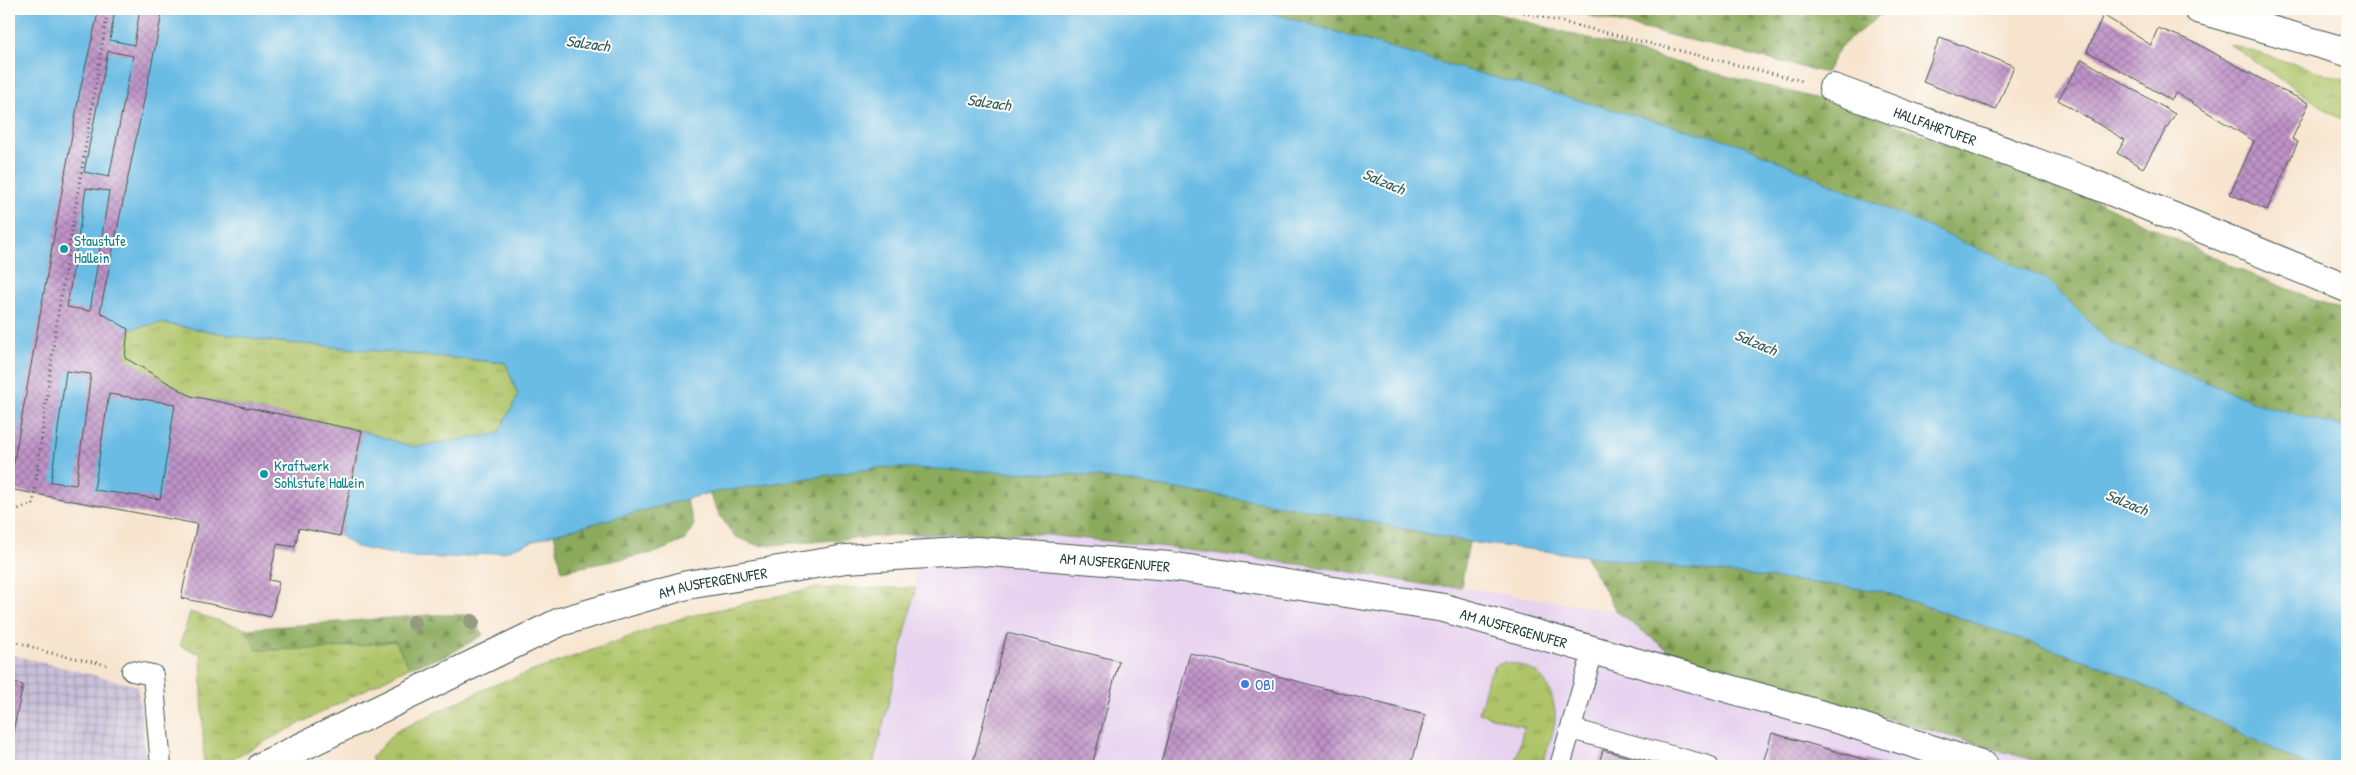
<svg xmlns="http://www.w3.org/2000/svg" width="2356" height="775" viewBox="0 0 2356 775" font-family="'Patrick Hand',sans-serif">
<style>
.built{fill:#e7d2ef}
.industrial{fill:url(#industrial-grid)}
.grass{fill:url(#grass-tufts);stroke:#67804e}
.forest{fill:url(#forest-firs);stroke:#557448}
.water{fill:#6abce5;stroke:#447c8c}
.building{fill:url(#building-cross-hatch);fill-rule:evenodd}
.lines{fill:none;stroke-linecap:round;stroke-linejoin:round}
.lane-casing{stroke:#3f564b;stroke-width:22}
.street-casing{stroke:#3f564b;stroke-width:30}
.primary-casing{stroke:#3f564b;stroke-width:30}
.path{stroke:#3f564b;stroke-width:3;stroke-dasharray:1 4;stroke-linecap:butt}
.lane{stroke:#fff;stroke-width:20}
.street{stroke:#fff;stroke-width:28}
.primary{stroke:#fff;stroke-width:28}
.tree{fill:#949b80}
.culture-dot{fill:#0f9aa8;stroke:#fdfcf7;stroke-width:2}
.shop-dot{fill:#3f7fe0;stroke:#fdfcf7;stroke-width:2}
.labels{text-anchor:middle;dominant-baseline:central;stroke-width:4;stroke-linejoin:round;paint-order:stroke}
.street-label{font-size:15px;fill:#1f3d34;stroke:#fdfcf7}
.culture-label{font-size:15px;fill:#0d838f;stroke:#fdfcf7;text-anchor:start}
.shop-label{font-size:15px;fill:#366cbe;stroke:#fdfcf7;text-anchor:start}
.water-label{font-size:16px;font-style:italic;fill:#325d60;stroke:#fdfcf7}
</style>
<defs>
<pattern id="industrial-grid" width="8" height="8" patternUnits="userSpaceOnUse" patternTransform="scale(1.25)"><rect width="8" height="8" fill="#c8bfd8"/><path d="M0 4h8M4 0v8" fill="none" stroke="#a29cb0"/></pattern>
<pattern id="grass-tufts" width="24" height="20" patternUnits="userSpaceOnUse" patternTransform="scale(1.25)"><rect width="24" height="20" fill="#afc468"/><path d="M3 7l-1-3M5 7V3M7 7l1-3M15 17l-1-3M17 17v-4M19 17l1-3" fill="none" stroke="#8ea056"/></pattern>
<pattern id="forest-firs" width="22" height="20" patternUnits="userSpaceOnUse" patternTransform="scale(1.25)"><rect width="22" height="20" fill="#8baa5c"/><path d="M5 1l3.5 6h-7zM16 11l3.5 6h-7z" fill="#718c4d"/></pattern>
<pattern id="building-cross-hatch" width="8" height="8" patternUnits="userSpaceOnUse" patternTransform="scale(1.25)"><rect width="8" height="8" fill="#c093c8"/><path d="M0 0l8 8M0 8l8-8" fill="none" stroke="#9b79a3"/></pattern>
</defs>
<rect width="100%" height="100%" fill="#fdfcf7"/>
<filter id="ink" filterUnits="userSpaceOnUse"><feTurbulence type="fractalNoise" baseFrequency=".02" numOctaves="2"/><feDisplacementMap in="SourceGraphic" scale="10" xChannelSelector="R" yChannelSelector="G"/><feConvolveMatrix kernelMatrix="1 2 1 2 8 2 1 2 1" color-interpolation-filters="sRGB"/></filter>
<filter id="wash" filterUnits="userSpaceOnUse"><feTurbulence type="fractalNoise" baseFrequency=".0096" numOctaves="4" result="noise"/><feDisplacementMap in="SourceGraphic" scale="20" xChannelSelector="R" yChannelSelector="G"/><feGaussianBlur stdDeviation="1.12" result="paint"/><feColorMatrix in="noise" values="0 0 0 0 0 0 0 0 0 0 0 0 0 0 0 0 0 1.4 0 .05"/><feComposite in="paint" operator="in"/></filter>
<g filter="url(#wash)">
<rect width="100%" height="100%" fill="#f7e4ce"/>
<!-- built -->
<polygon class="built" points="911,534 1036,534 1166,547 1327,568 1434,586 1461,587 1616,611 1670,652 2053,766 873,766 916,588"/>
<!-- industrial -->
<polygon class="industrial" points="9,654 138,686 146,766 9,766"/>
<!-- grass -->
<g class="grass">
<polygon points="2229,44 2347,80 2347,119 2337,117"/>
<polygon points="160,323 270,341 506,363 518,396 498,434 413,447 362,431 191,396 122,357 128,329"/>
<polygon points="812,588 916,588 873,766 376,766 371,758 395,732 491,686 682,618"/>
<polygon points="190,612 246,629 258,650 326,649 395,641 409,667 218,766 204,766 201,654 180,646"/>
<path d="M1505,662C1529,666 1545,673 1552,697C1554,705 1556,713 1555,721C1553,736 1546,752 1542,766H1514L1524,727L1479,713L1488,678L1495,666Z"/>
</g>
<!-- forest -->
<g class="forest">
<polygon points="1258,9 1476,9 1498,14 1726,76 1843,105 2090,198 2245,272 2347,312 2347,428 2259,404 2109,342 2047,279 1456,67"/>
<polygon points="1561,9 1881,9 1880,15 1840,47 1826,73"/>
<polygon points="882,467 1086,475 1306,509 1469,542 1461,587 1434,586 1327,568 1166,547 1036,534 911,534 759,546 734,536 719,514 709,493"/>
<polygon points="686,499 694,524 686,540 657,552 562,571 554,534"/>
<polygon points="1585,555 1881,591 2115,671 2308,766 2053,766 1838,704 1670,652 1616,611"/>
<polygon points="430,615 472,615 483,635 446,656 409,667 395,641 326,649 257,650 246,629"/>
</g>
<!-- water -->
<polygon class="water" points="9,9 1258,9 1456,67 1740,144 2047,279 2109,342 2259,404 2347,428 2347,766 2308,766 2115,671 1881,591 1469,542 1306,509 1086,475 882,467 709,493 554,534 503,552 450,558 407,557 356,547 340,536 362,431 413,447 498,434 518,396 506,363 270,341 160,323 129,329 122,357 216,417 184,516 9,489"/>
<g id="blocks">
<!-- building -->
<g class="building">
<path d="M99,9H115L110,40L134,45L140,9H163L100,312L128,329L125,358L191,396L362,431L340,536L299,528L295,547L277,544L269,580L279,582L271,617L181,598L197,524L9,489L80,90ZM108,51L133,56L109,177L84,172ZM86,188L109,191L90,311L67,307ZM66,371L91,374L76,485L51,482ZM109,394L175,404L160,499L94,490Z"/>
<polygon points="2103,15 2151,45 2158,28 2196,43 2277,88 2309,103 2292,139 2298,142 2267,210 2230,194 2254,141 2176,93 2171,100 2087,51"/>
<polygon points="1940,37 2014,66 1996,110 1923,82"/>
<polygon points="2082,59 2175,114 2143,168 2117,153 2125,140 2058,100"/>
<polygon points="1007,633 1119,661 1092,766 972,766"/>
<polygon points="1190,653 1425,715 1411,766 1160,766"/>
<polygon points="9,682 23,685 10,746 9,746"/>
<polygon points="1772,733 1887,766 1762,766"/>
<polygon points="1603,750 1661,766 1598,766"/>
</g>
</g>
</g>
<g filter="url(#ink)">
<use href="#blocks" fill-opacity="0" stroke="#3f564b" stroke-width="1"/>
<g class="lines">
<!-- lane casing -->
<g class="lane-casing">
<g id="lane">
<polyline points="132,671 153,675 161,766"/>
<polyline points="1571,729 1708,766"/>
<polyline points="1560,766 1593,651"/>
</g>
</g>
<!-- street casing -->
<g class="street-casing">
<g id="street">
<path id="s1" d="M1833,88L2086,181L2347,288"/>
<path id="s2" d="M262,766L560,622L687,585L846,559L977,551L1170,566L1444,608L1840,720L1984,766"/>
</g>
</g>
<!-- primary casing -->
<g class="primary-casing">
<polyline id="primary" points="2198,9 2347,52"/>
</g>
<!-- path -->
<g class="path">
<polyline points="1509,9 1803,81"/>
<polyline points="9,512 33,504 56,326 108,9"/>
<polyline points="9,639 47,652 107,665"/>
</g>
<!-- lane -->
<use href="#lane" class="lane"/>
<!-- street -->
<use href="#street" class="street"/>
<!-- primary -->
<use href="#primary" class="primary"/>
</g>
<!-- trees -->
<g class="tree">
<circle cx="472" cy="622" r="8"/>
<circle cx="414" cy="623" r="8"/>
</g>
</g>
<!-- markers -->
<g class="culture-dot">
<circle cx="64" cy="249" r="5"/>
<circle cx="264" cy="474" r="5"/>
</g>
<circle class="shop-dot" cx="1245" cy="684" r="5"/>
<g class="labels">
<!-- street labels -->
<g class="street-label">
<text stroke="none"><textPath href="#s1" startOffset="109">HALLFAHRTUFER</textPath></text>
<text stroke="none"><textPath href="#s2" startOffset="894">AM AUSFERGENUFER</textPath></text>
<text stroke="none"><textPath href="#s2" startOffset="489">AM AUSFERGENUFER</textPath></text>
<text stroke="none"><textPath href="#s2" startOffset="1299">AM AUSFERGENUFER</textPath></text>
</g>
<!-- culture labels -->
<g class="culture-label">
<text x="74" y="240">Staustufe<tspan x="74" dy="17">Hallein</tspan></text>
<text x="274" y="465">Kraftwerk<tspan x="274" dy="17">Sohlstufe Hallein</tspan></text>
</g>
<!-- shop labels -->
<g class="shop-label">
<text x="1255" y="684">OBI</text>
</g>
<!-- water labels -->
<g class="water-label">
<text transform="translate(588 43) rotate(8)">Salzach</text>
<text transform="translate(989 102) rotate(8)">Salzach</text>
<text transform="translate(1384 181) rotate(23)">Salzach</text>
<text transform="translate(1756 342) rotate(23)">Salzach</text>
<text transform="translate(2127 502) rotate(23)">Salzach</text>
</g>
</g>
<!-- margin -->
<rect width="2356" height="775" fill="none" stroke="#fdfcf7" stroke-width="30"/>
</svg>
